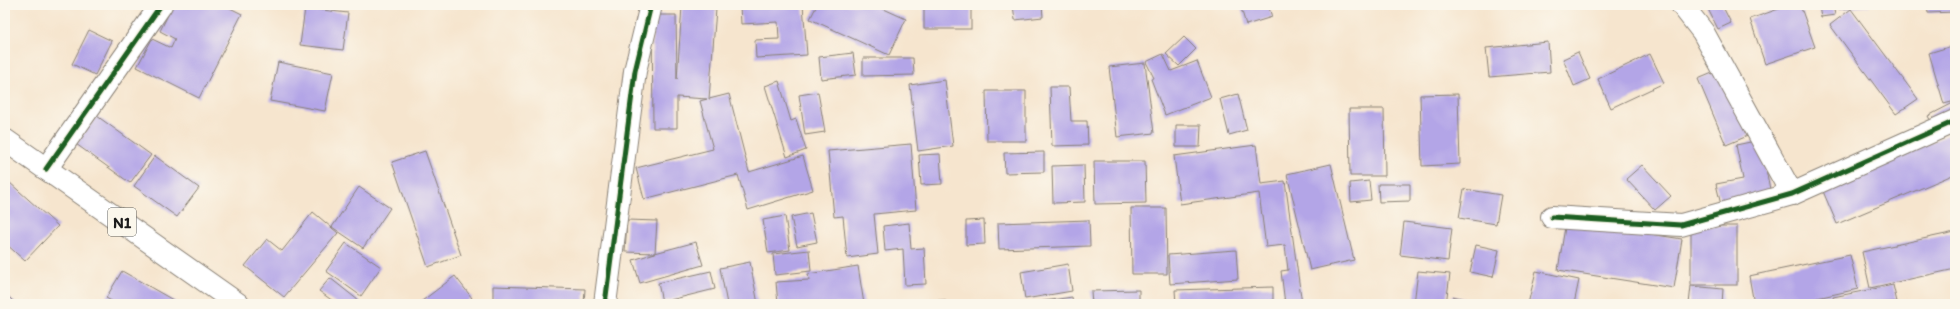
<svg xmlns="http://www.w3.org/2000/svg" width="1960" height="309" viewBox="0 0 1960 309" font-family="Itim,sans-serif">
<style>
.building{fill:#b3a5e7}
.lines{fill:none;stroke-linecap:round;stroke-linejoin:round}
.minor-casing{stroke:#898075;stroke-width:24}
.highway-casing{stroke:#898075;stroke-width:24}
.minor{stroke:#fff;stroke-width:22}
.highway{stroke:#fff;stroke-width:22}
.cycleway-casing{stroke:#fbf7ec;stroke-width:8}
.cycleway{stroke:#1b5e20;stroke-width:5}
.labels{text-anchor:middle;dominant-baseline:central;stroke-width:3;stroke-linejoin:round;paint-order:stroke}
.shield{fill:#fbf7ec;stroke:#5f5e5a;stroke-width:1}
.shield-label{font-size:16px;font-weight:bold;fill:#1c1c1c}
</style>
<rect width="100%" height="100%" fill="#fbf7ec"/>
<filter id="ink" filterUnits="userSpaceOnUse"><feTurbulence type="fractalNoise" baseFrequency=".025" numOctaves="2"/><feDisplacementMap in="SourceGraphic" scale="8" xChannelSelector="R" yChannelSelector="G"/><feConvolveMatrix kernelMatrix="1 2 1 2 8 2 1 2 1" color-interpolation-filters="sRGB"/></filter>
<filter id="wash" filterUnits="userSpaceOnUse"><feTurbulence type="fractalNoise" baseFrequency=".012" numOctaves="4" result="noise"/><feDisplacementMap in="SourceGraphic" scale="16" xChannelSelector="R" yChannelSelector="G"/><feGaussianBlur stdDeviation="0.9" result="paint"/><feColorMatrix in="noise" values="0 0 0 0 0 0 0 0 0 0 0 0 0 0 0 0 0 1.4 0 .05"/><feComposite in="paint" operator="in"/></filter>
<g filter="url(#wash)">
<rect width="100%" height="100%" fill="#f6e5ce"/>
<g id="blocks">
<!-- building -->
<g class="building">
<polygon points="173,5 224,5 242,14 199,98 137,67 152,39 171,48 175,39 160,31"/>
<polygon points="740,5 803,5 807,55 756,58 755,40 779,39 778,22 741,24"/>
<polygon points="817,5 875,5 906,19 889,55 810,19"/>
<rect x="924" y="5" width="47" height="24"/>
<polygon points="1013,5 1042,5 1043,17 1015,20"/>
<polygon points="1251,5 1268,5 1272,17 1246,25 1241,8"/>
<polygon points="1706,5 1722,5 1731,23 1718,29"/>
<polygon points="1790,5 1800,5 1815,47 1765,64 1750,19"/>
<polygon points="1819,5 1833,5 1835,15 1821,17"/>
<polygon points="1838,5 1869,5 1869,6 1839,9"/>
<polygon points="1927,5 1955,5 1955,12 1928,13"/>
<polygon points="682,6 716,9 709,99 729,94 749,172 803,156 813,190 748,210 738,175 644,199 636,168 713,149 700,101 707,99 677,97 677,128 653,128 652,15 676,15 677,79"/>
<polygon points="305,8 348,13 343,50 300,45"/>
<polygon points="1851,9 1918,99 1896,114 1830,25"/>
<polygon points="89,30 112,41 95,75 72,64"/>
<polygon points="1184,37 1196,49 1179,66 1166,54"/>
<polygon points="1548,42 1550,72 1489,77 1486,48"/>
<polygon points="1952,46 1955,57 1955,101 1944,104 1929,53"/>
<polygon points="1578,52 1590,79 1574,86 1563,59"/>
<polygon points="853,53 856,75 821,79 819,57"/>
<polygon points="1163,54 1171,71 1197,61 1211,97 1165,115 1151,79 1154,78 1146,62"/>
<polygon points="1650,54 1664,83 1611,108 1598,79"/>
<polygon points="863,58 913,58 914,75 863,76"/>
<polygon points="278,62 333,73 325,111 270,101"/>
<polygon points="1145,63 1154,133 1117,137 1109,67"/>
<polygon points="1722,69 1750,135 1726,145 1698,79"/>
<polygon points="945,80 953,146 918,151 910,85"/>
<polygon points="779,81 791,121 796,119 806,150 787,157 765,86"/>
<polygon points="1050,87 1069,87 1071,121 1087,121 1088,145 1052,146"/>
<polygon points="986,91 1026,91 1026,141 987,141"/>
<polygon points="818,92 825,132 805,135 799,95"/>
<polygon points="1238,94 1247,130 1229,135 1220,99"/>
<polygon points="1458,94 1460,164 1422,166 1420,95"/>
<polygon points="1955,102 1955,126 1938,135 1928,116"/>
<polygon points="1349,109 1384,109 1385,176 1350,176"/>
<polygon points="97,116 151,155 130,183 76,144"/>
<polygon points="1176,125 1201,125 1200,147 1176,147"/>
<polygon points="1955,132 1955,174 1837,224 1822,189"/>
<polygon points="1760,140 1771,194 1721,205 1716,184 1743,179 1736,145"/>
<polygon points="911,144 916,210 874,214 878,254 847,258 843,216 834,217 828,151"/>
<polygon points="1256,145 1261,184 1285,181 1302,304 1285,304 1281,271 1288,270 1285,245 1266,247 1259,193 1180,204 1174,156"/>
<polygon points="425,151 461,255 428,267 392,162"/>
<polygon points="1044,152 1044,172 1005,173 1004,153"/>
<polygon points="940,154 942,184 921,185 919,155"/>
<polygon points="155,156 199,188 177,217 134,186"/>
<polygon points="1094,161 1145,161 1146,203 1095,204"/>
<polygon points="1331,164 1354,260 1310,270 1287,174"/>
<polygon points="1084,165 1085,202 1053,203 1052,166"/>
<polygon points="1642,165 1671,196 1655,210 1626,179"/>
<polygon points="1369,181 1371,200 1351,202 1350,183"/>
<polygon points="9,182 58,226 25,261 5,243 5,186"/>
<polygon points="1378,184 1410,184 1410,201 1379,202"/>
<polygon points="359,187 390,208 363,248 332,227"/>
<polygon points="1464,189 1501,195 1496,224 1459,218"/>
<polygon points="1131,208 1166,208 1167,274 1132,274"/>
<polygon points="313,212 338,233 284,297 245,266 267,239 282,251"/>
<polygon points="811,213 817,242 797,246 791,217"/>
<polygon points="785,216 790,250 768,253 763,220"/>
<polygon points="627,220 657,221 655,253 696,242 703,265 640,283 633,260 655,253 625,252"/>
<polygon points="984,220 985,244 966,245 966,221"/>
<polygon points="1089,220 1090,246 999,249 998,223"/>
<polygon points="1566,221 1682,239 1674,288 1558,270"/>
<polygon points="1404,222 1452,228 1448,261 1400,255"/>
<polygon points="909,223 911,249 924,248 926,284 905,285 903,249 885,251 883,226"/>
<rect x="1691" y="226" width="46" height="59"/>
<polygon points="1955,232 1955,269 1870,288 1862,252"/>
<polygon points="346,243 381,267 361,296 326,271"/>
<polygon points="1476,245 1499,250 1493,277 1470,272"/>
<polygon points="809,250 811,271 775,275 773,254"/>
<polygon points="1236,250 1238,279 1170,284 1168,255"/>
<polygon points="1850,255 1858,289 1790,304 1754,304 1749,276"/>
<polygon points="750,262 758,304 727,304 720,268"/>
<polygon points="1068,264 1072,291 1025,299 1021,272"/>
<polygon points="858,266 864,304 778,304 776,282 809,280 808,274"/>
<polygon points="122,271 180,304 117,304 106,298"/>
<polygon points="711,271 715,289 662,302 658,283"/>
<polygon points="1418,271 1450,274 1446,304 1414,304"/>
<polygon points="1536,271 1579,280 1574,304 1528,304"/>
<polygon points="455,276 472,298 464,304 418,304"/>
<polygon points="330,278 363,304 337,304 319,291"/>
<polygon points="1893,285 1897,302 1834,304 1833,297"/>
<polygon points="493,286 585,289 584,304 493,304"/>
<polygon points="1691,286 1723,289 1722,304 1689,304"/>
<polygon points="1273,287 1273,304 1176,304 1175,290"/>
<polygon points="1139,290 1139,304 1092,304 1091,291"/>
<polygon points="5,293 16,304 5,304"/>
<polygon points="1453,296 1482,303 1482,304 1451,304"/>
<polygon points="1072,297 1073,304 1031,304 1031,303"/>
<polygon points="945,300 945,304 917,304 917,301"/>
</g>
</g>
</g>
<g filter="url(#ink)">
<use href="#blocks" fill-opacity="0" stroke="#898075" stroke-width="1"/>
<g class="lines">
<!-- minor casing -->
<g class="minor-casing">
<g id="minor">
<polyline points="1682,5 1703,32 1792,194"/>
<polyline points="46,169 161,5"/>
<polyline points="1552,217 1681,225 1792,194 1955,121"/>
<polyline points="605,304 635,71 651,5"/>
</g>
</g>
<!-- highway casing -->
<g class="highway-casing">
<polyline id="highway" points="5,140 238,304"/>
</g>
<!-- minor -->
<use href="#minor" class="minor"/>
<!-- highway -->
<use href="#highway" class="highway"/>
<!-- cycleway casing -->
<g class="cycleway-casing">
<g id="cycleway">
<polyline points="46,169 161,5"/>
<polyline points="1552,217 1681,225 1792,194 1955,121"/>
<polyline points="605,304 635,71 651,5"/>
</g>
</g>
<!-- cycleway -->
<use href="#cycleway" class="cycleway"/>
</g>
</g>
<g class="labels">
<!-- shield labels -->
<rect class="shield" x="108" y="208" width="28" height="28" rx="3"/>
<g class="shield-label">
<text x="122" y="222">N1</text>
</g>
</g>
<!-- margin -->
<rect width="1960" height="309" fill="none" stroke="#fbf7ec" stroke-width="20"/>
</svg>
